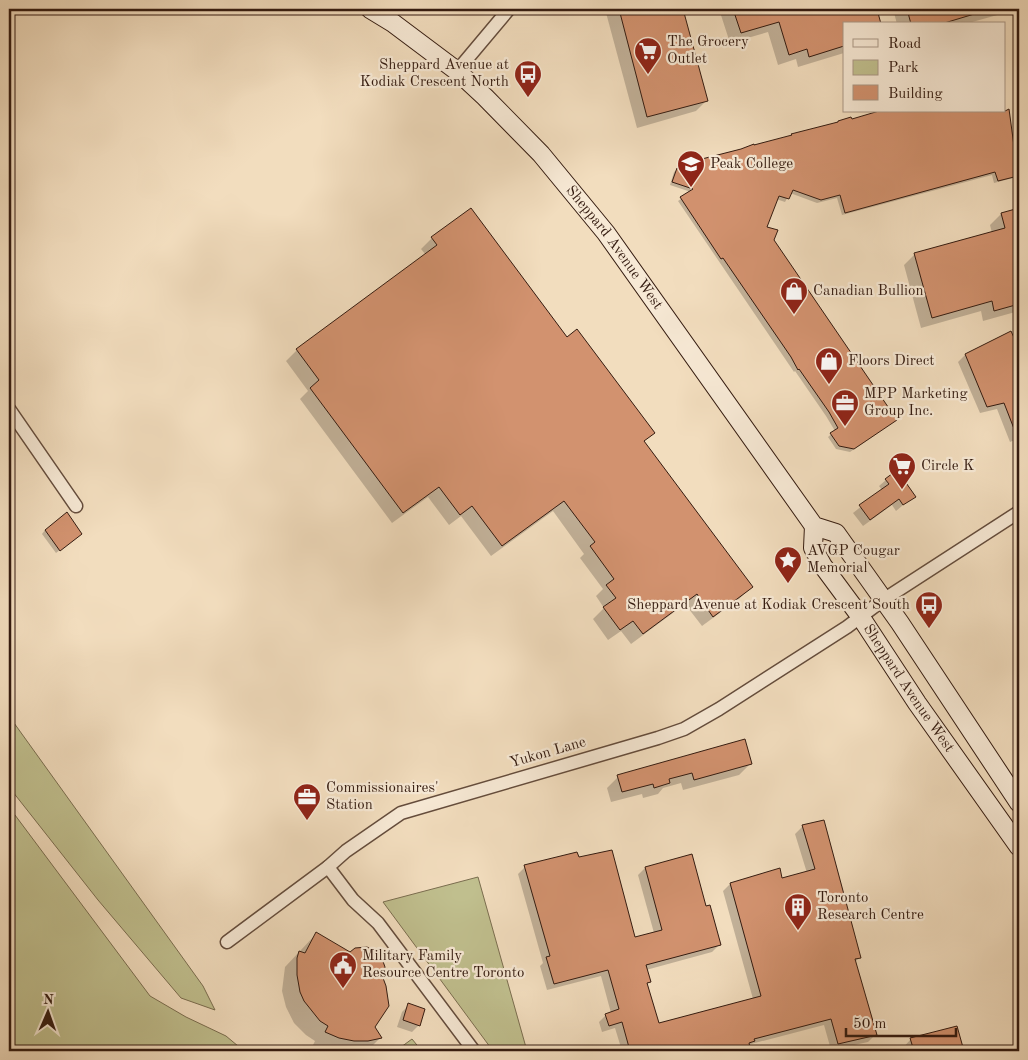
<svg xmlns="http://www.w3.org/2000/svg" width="1028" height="1060" viewBox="0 0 1028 1060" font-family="'Old Standard TT',serif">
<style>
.green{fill:#c0bf8e;stroke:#7a6d4f}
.shadow{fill:#0003}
.building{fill:#d2926f;stroke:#341b10}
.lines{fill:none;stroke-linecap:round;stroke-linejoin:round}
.street-casing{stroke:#644c3c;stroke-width:15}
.secondary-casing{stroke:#341b10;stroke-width:20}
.street{stroke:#f7e9d5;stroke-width:12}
.secondary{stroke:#f7e9d5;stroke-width:18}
.labels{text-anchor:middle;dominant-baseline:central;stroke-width:4.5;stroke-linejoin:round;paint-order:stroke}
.poi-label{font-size:15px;fill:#341b10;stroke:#f7e9d5;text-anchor:start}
.street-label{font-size:15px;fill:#341b10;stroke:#f7e9d5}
</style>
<rect width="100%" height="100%" fill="#f2ddbe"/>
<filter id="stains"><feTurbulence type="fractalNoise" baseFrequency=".004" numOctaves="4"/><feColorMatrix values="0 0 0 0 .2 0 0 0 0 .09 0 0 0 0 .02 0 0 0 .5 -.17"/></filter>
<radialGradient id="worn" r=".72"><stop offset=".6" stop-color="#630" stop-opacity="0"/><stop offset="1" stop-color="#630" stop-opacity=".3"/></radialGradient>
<!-- green -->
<g class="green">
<polygon points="9,716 203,986 215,1010 181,998 98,900 9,787"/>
<polygon points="9,807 150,996 186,1017 226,1036 244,1051 9,1051"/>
<polygon points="478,877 527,1051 493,1051 383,902"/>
<polygon points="412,1039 421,1050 398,1051 397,1050"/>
</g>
<!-- shadow -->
<g class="shadow">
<polygon points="605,9 682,9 707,100 696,111 637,128"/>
<polygon points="719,9 876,9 880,24 844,24 844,53 798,67 796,59 778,65 768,32 730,43"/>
<polygon points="893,9 1006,9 1001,14 965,24 897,24"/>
<polygon points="1004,107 1017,175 1013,178 994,183 992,175 842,215 837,198 817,203 790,193 785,202 776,199 766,227 772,240 892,423 850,452 836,449 828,437 835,431 826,416 795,371 794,372 678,201 691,192 670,185 674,172 678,169 691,166 695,162 851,120 1004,111"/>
<polygon points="1019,209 1019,311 983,321 981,311 921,328 904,265 915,254 992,233 990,225 1001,214"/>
<polygon points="432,238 567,339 653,433 643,442 751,587 740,598 702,626 685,604 631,644 621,631 608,640 593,619 604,608 596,596 603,589 580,558 584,554 553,511 491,556 461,516 449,525 428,497 392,523 300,399 308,391 286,361 297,350 426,255 421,249"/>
<polygon points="1011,333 1019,352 1019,438 1010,442 997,409 980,413 958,362 965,355"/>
<polygon points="886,480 914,496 896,511 892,505 863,526 853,513 882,490 879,486"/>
<polygon points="45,530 77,537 56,553 42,534"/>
<polygon points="750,764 739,775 683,790 681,783 663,788 658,794 643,798 642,794 611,802 607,788 618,777"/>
<polygon points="823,821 860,957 855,962 875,1035 868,1042 831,1050 824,1025 751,1044 748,1046 750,1051 622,1051 615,1028 602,1032 599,1022 606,1015 611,1013 601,976 547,990 540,966 543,963 518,874 525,867 634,939 654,933 638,875 645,868 705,907 719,945 712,952 646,970 650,981 647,984 658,1024 753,999 723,891 730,884 782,880 807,873 795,834 802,827"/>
<polygon points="316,934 380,1038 367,1051 322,1051 312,1047 315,1041 306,1035 294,1023 286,1007 282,991 285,967"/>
<polygon points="409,1005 419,1025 412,1032 397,1027 402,1012"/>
<polygon points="956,1027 962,1051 900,1051 911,1039"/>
</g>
<!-- building -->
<g class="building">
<polygon points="619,9 683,9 708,101 647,117"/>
<polygon points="733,9 877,9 881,24 844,24 844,46 809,57 807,49 789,55 779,22 741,33"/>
<polygon points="907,9 981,9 981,12 941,24 911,24"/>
<polygon points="1009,109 1018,176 998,181 995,172 845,213 840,195 821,200 793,190 789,199 779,196 767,227 778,230 774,240 897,420 854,449 839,446 830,433 838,428 829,412 799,369 798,370 791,357 723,258 721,259 680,197 693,189 672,182 677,168 695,164 694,161 741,149 754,144 754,145 792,135 791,134 838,122 838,121 851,117 852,119 879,111 1005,111"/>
<polygon points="471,208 567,337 577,329 655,433 644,441 753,587 713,617 697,594 643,634 633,621 620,630 603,607 616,598 606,585 614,579 590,546 595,542 564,501 502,546 472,506 460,515 439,487 403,513 310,388 319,380 296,349 437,245 431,237"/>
<polygon points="1019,208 1019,304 994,311 992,301 932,318 914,253 1005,228 1001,213"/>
<polygon points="1011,331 1019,349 1018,439 1004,403 987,407 965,354"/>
<polygon points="897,470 916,497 903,505 899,499 870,520 859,505 889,484 885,479"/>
<polygon points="67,512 82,534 60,551 45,530"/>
<polygon points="745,739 752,764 694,780 692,773 669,779 670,783 654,788 653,784 622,792 617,775"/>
<polygon points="824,820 861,958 855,959 877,1035 838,1044 831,1019 754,1039 755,1041 749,1043 751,1051 737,1051 736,1047 719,1051 630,1051 622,1022 609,1026 605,1014 619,1009 608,970 554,984 546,957 550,956 524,865 577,852 579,857 612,850 635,937 662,930 645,867 692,854 706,906 710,905 721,945 646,965 651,982 647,983 659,1023 761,996 730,883 780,868 782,878 815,869 802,825"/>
<polygon points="316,932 350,952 355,948 367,947 377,952 381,956 385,967 383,978 386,986 389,1006 375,1027 382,1038 368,1041 354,1041 339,1038 325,1032 328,1026 320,1021 304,1001 300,992 297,975 297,958 299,951 305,953"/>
<polygon points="408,1003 425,1009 420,1026 403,1020"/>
<polygon points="957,1026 964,1051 914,1051 910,1038"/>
</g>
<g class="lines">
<!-- street casing -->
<g class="street-casing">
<g id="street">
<polyline points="457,71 509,9"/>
<polyline points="9,409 76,506"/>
<polyline points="328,867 353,900 378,923 474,1051"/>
<polyline points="227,942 328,867 346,851 401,813 658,738 684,729 719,709 847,627 883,600 1019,512"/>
</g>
</g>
<!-- secondary casing -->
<g class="secondary-casing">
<g id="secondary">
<path id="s1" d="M370,9L393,23L457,71L485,97L541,154L606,233L814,526L836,533L900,623L1019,803"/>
<path id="s2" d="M814,526L813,548L823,566L860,616L917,703L1019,847"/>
</g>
</g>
<!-- street -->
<use href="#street" class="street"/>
<!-- secondary -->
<use href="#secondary" class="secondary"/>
</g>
<!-- icons -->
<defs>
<g id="supermarket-pin" transform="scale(1.4375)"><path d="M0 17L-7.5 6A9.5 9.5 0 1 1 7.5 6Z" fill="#8f2418" stroke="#f7e9d5"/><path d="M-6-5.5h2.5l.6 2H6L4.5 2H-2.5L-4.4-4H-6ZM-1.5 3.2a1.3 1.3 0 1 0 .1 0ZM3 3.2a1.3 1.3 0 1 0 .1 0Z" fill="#fff"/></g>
<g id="bus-pin" transform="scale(1.4375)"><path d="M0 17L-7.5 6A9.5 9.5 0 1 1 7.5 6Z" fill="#8f2418" stroke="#f7e9d5"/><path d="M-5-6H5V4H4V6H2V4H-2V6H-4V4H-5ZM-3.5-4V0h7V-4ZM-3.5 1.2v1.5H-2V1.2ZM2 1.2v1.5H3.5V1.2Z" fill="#fff"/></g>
<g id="university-pin" transform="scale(1.4375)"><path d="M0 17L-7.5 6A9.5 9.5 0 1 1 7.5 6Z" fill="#8f2418" stroke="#f7e9d5"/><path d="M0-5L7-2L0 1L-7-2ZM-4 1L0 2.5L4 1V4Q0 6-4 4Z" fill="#fff"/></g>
<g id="shop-pin" transform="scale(1.4375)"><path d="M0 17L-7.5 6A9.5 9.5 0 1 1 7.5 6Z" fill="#8f2418" stroke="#f7e9d5"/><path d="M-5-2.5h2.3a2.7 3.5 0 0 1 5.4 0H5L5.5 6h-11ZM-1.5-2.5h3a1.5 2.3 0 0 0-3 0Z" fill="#fff"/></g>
<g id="office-pin" transform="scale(1.4375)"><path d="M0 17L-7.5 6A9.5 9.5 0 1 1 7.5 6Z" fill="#8f2418" stroke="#f7e9d5"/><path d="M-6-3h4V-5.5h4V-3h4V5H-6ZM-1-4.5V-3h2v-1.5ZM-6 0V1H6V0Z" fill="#fff"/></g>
<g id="sight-pin" transform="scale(1.4375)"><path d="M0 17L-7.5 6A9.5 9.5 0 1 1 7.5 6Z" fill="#8f2418" stroke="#f7e9d5"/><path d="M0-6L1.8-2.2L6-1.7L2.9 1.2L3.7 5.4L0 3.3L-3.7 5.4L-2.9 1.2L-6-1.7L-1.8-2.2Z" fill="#fff"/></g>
<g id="building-pin" transform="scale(1.4375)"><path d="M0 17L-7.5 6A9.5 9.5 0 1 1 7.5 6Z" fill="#8f2418" stroke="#f7e9d5"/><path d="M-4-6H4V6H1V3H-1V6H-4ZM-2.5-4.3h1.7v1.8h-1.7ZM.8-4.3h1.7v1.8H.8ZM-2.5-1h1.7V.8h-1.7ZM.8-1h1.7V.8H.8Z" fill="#fff"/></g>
<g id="civic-pin" transform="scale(1.4375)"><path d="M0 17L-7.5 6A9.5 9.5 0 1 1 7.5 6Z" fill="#8f2418" stroke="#f7e9d5"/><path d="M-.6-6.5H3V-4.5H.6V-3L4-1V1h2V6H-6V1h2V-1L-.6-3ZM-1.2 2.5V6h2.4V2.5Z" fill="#fff"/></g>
</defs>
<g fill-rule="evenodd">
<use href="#supermarket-pin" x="648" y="51"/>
<use href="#bus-pin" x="528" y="74"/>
<use href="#university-pin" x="691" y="164"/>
<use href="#shop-pin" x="794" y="291"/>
<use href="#shop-pin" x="829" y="361"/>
<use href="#office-pin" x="845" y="403"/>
<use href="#supermarket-pin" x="902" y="466"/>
<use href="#sight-pin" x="788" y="560"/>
<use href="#bus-pin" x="929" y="605"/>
<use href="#office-pin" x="307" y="797"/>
<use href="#building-pin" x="798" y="907"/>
<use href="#civic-pin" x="343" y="965"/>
</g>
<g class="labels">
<!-- poi labels -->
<g class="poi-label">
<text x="667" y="42">The Grocery<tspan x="667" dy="17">Outlet</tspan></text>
<text x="509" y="65" text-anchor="end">Sheppard Avenue at<tspan x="509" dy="17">Kodiak Crescent North</tspan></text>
<text x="710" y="164">Peak College</text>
<text x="813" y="291">Canadian Bullion</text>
<text x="848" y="361">Floors Direct</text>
<text x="864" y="394">MPP Marketing<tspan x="864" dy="17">Group Inc.</tspan></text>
<text x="921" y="466">Circle K</text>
<text x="807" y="551">AVGP Cougar<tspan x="807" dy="17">Memorial</tspan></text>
<text x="910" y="605" text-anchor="end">Sheppard Avenue at Kodiak Crescent South</text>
<text x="326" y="788">Commissionaires'<tspan x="326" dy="17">Station</tspan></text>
<text x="817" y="898">Toronto<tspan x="817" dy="17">Research Centre</tspan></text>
<text x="362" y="956">Military Family<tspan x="362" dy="17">Resource Centre Toronto</tspan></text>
</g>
<!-- street labels -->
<g class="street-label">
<text stroke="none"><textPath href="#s1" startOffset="344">Sheppard Avenue West</textPath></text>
<text stroke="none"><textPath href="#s2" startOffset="192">Sheppard Avenue West</textPath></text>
<text transform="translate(548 753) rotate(-16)">Yukon Lane</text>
</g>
</g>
<!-- margin -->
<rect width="1028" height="1060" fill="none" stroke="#f2ddbe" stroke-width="30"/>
<rect x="10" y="10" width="1008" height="1040" fill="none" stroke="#341b10" stroke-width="2.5"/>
<rect x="15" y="15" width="998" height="1030" fill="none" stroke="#341b10"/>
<!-- legend -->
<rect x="843" y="22" width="162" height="90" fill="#f7e9d5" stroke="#a99786"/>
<rect x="853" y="39" width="25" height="8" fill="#f7e9d5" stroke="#a99786"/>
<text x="888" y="48" font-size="15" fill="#341b10">Road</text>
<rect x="853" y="60" width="25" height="15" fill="#c0bf8e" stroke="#a99786"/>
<text x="888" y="72" font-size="15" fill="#341b10">Park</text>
<rect x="853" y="85" width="25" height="15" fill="#d2926f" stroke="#a99786"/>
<text x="888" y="98" font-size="15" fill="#341b10">Building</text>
<!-- north arrow -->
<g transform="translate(48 1012) rotate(2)" stroke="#f7e9d5" stroke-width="4" paint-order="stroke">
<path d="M0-4L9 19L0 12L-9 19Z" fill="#341b10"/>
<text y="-8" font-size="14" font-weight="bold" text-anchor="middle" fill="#341b10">N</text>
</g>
<!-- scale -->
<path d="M846 1028v8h110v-8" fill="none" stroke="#341b10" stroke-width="2.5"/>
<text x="853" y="1028" font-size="15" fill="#341b10" stroke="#f7e9d5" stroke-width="4" paint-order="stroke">50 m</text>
<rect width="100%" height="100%" filter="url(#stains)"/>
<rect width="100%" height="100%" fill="url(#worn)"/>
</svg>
